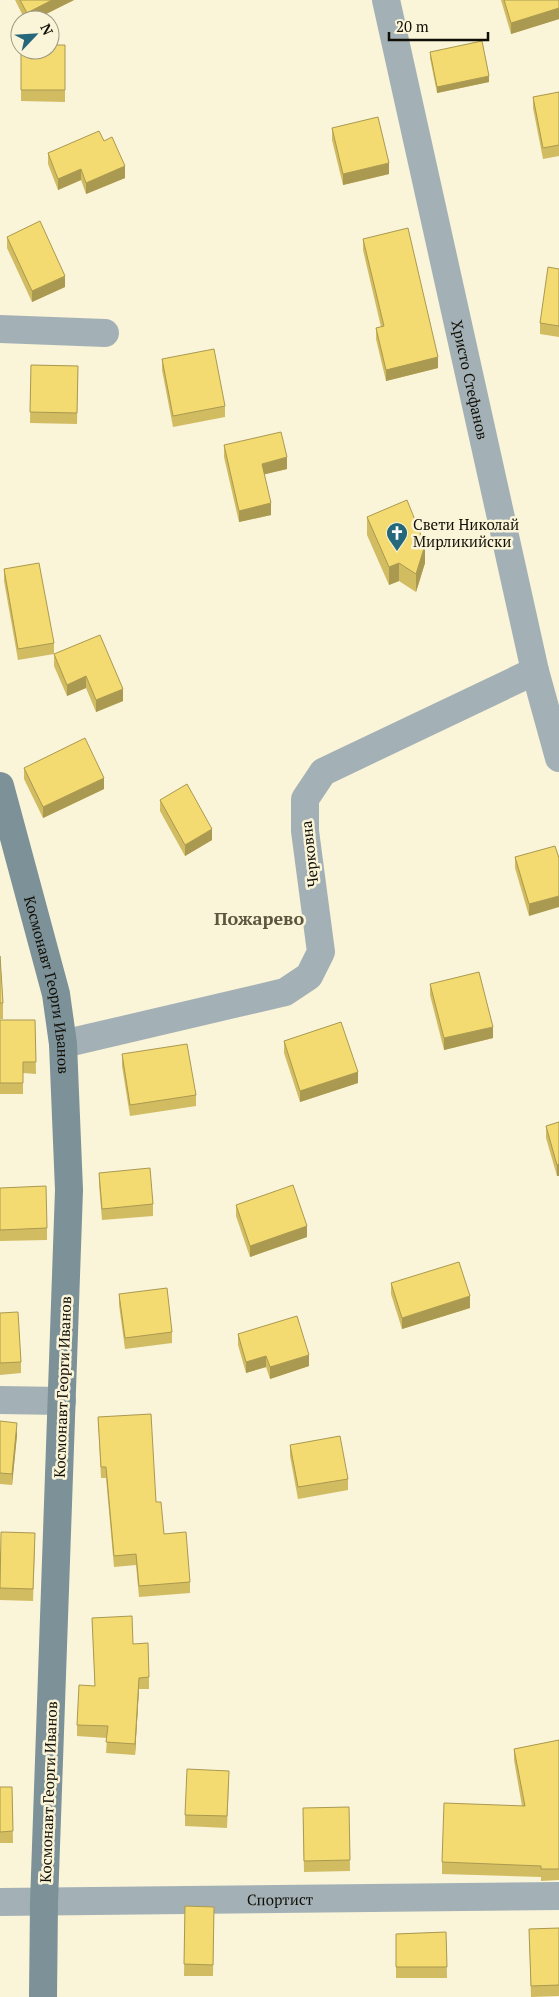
<svg xmlns="http://www.w3.org/2000/svg" width="559" height="1997" viewBox="0 0 559 1997" font-family="'PT Serif',serif">
<style>
.lines{fill:none;stroke-linecap:round;stroke-linejoin:round}
.street{stroke:#a3b1b6;stroke-width:28}
.secondary{stroke:#7c9198;stroke-width:28}
.wall{fill:#d1bc62}
.shaded-wall{fill:#aa9950}
.building{fill:#f3db72;stroke:#aa9950}
.labels{text-anchor:middle;dominant-baseline:central;stroke-width:5;stroke-linejoin:round;paint-order:stroke}
.street-label{font-size:15px;fill:#110e05;stroke:#faf4d8}
.poi-label{font-size:15px;fill:#110e05;stroke:#faf4d8;text-anchor:start}
.quarter-label{font-size:18px;font-weight:bold;fill:#5c563e;stroke:#faf4d8}
</style>
<rect width="100%" height="100%" fill="#faf4d8"/>
<g class="lines">
<!-- street -->
<g class="street">
<path id="s1" d="M386,0L535,671L559,758"/>
<polyline points="0,329 105,333"/>
<polyline points="63,1044 285,992 309,976 321,952 305,831 305,799 323,772 535,671"/>
<polyline points="0,1400 62,1401"/>
<path id="s2" d="M0,1902L559,1896"/>
</g>
<!-- secondary -->
<path class="secondary" id="s3" d="M0,786L56,994L63,1044L69,1190L44,1903L43,1997"/>
</g>
<!-- wall -->
<g class="wall">
<polygon points="15,0 74,0 34,20 25,20"/>
<polygon points="501,0 559,0 559,19 511,34"/>
<polygon points="65,45 65,102 21,101 21,50"/>
<polygon points="430,52 489,82 437,93 430,58"/>
<polygon points="559,92 559,156 543,159 533,108 533,97"/>
<polygon points="332,128 389,174 343,185 332,140"/>
<polygon points="104,141 125,178 86,194 81,180 58,190 48,164 48,153"/>
<polygon points="7,237 65,287 32,302 7,248"/>
<polygon points="363,239 438,368 386,381 376,339 376,328 381,327 363,250"/>
<polygon points="559,269 559,337 540,334 540,323"/>
<polygon points="162,359 225,406 225,417 173,427 162,370"/>
<polygon points="31,365 78,366 77,424 30,423"/>
<polygon points="224,445 287,469 264,474 271,515 239,522 224,457"/>
<polygon points="367,517 425,563 416,592 399,581 389,585 367,535"/>
<polygon points="4,569 54,643 54,654 18,660 4,581"/>
<polygon points="54,654 123,701 96,712 86,688 67,696 54,666"/>
<polygon points="24,768 104,789 43,818 24,779"/>
<polygon points="160,800 212,840 185,856 160,811"/>
<polygon points="515,857 559,858 529,916 515,868"/>
<polygon points="0,956 3,1003 3,1019 0,1019"/>
<polygon points="430,984 493,1038 444,1050 430,995"/>
<polygon points="0,1020 35,1020 36,1074 23,1073 23,1094 0,1094"/>
<polygon points="284,1041 358,1083 300,1102 284,1053"/>
<polygon points="122,1054 196,1095 196,1106 130,1116 122,1066"/>
<polygon points="559,1122 557,1176 546,1138 546,1126"/>
<polygon points="99,1173 153,1204 153,1216 102,1220 99,1184"/>
<polygon points="0,1188 47,1228 47,1240 0,1241"/>
<polygon points="236,1205 307,1237 250,1257 236,1216"/>
<polygon points="391,1283 470,1308 402,1329 391,1294"/>
<polygon points="119,1294 172,1332 172,1343 125,1349 119,1305"/>
<polygon points="0,1313 21,1362 21,1373 0,1375"/>
<polygon points="238,1334 309,1366 270,1379 266,1367 246,1373 238,1345"/>
<polygon points="98,1417 156,1502 164,1534 190,1582 190,1593 139,1597 136,1565 114,1567 106,1478 101,1478"/>
<polygon points="0,1421 17,1435 12,1485 0,1484"/>
<polygon points="290,1445 348,1479 348,1490 298,1499 290,1456"/>
<polygon points="35,1545 33,1601 0,1600 0,1552"/>
<polygon points="92,1618 133,1644 149,1677 149,1689 139,1689 135,1755 106,1753 107,1738 77,1736 77,1725 95,1686"/>
<polygon points="559,1740 559,1880 541,1881 541,1877 442,1874 442,1862 522,1806 514,1760 514,1749"/>
<polygon points="229,1782 227,1828 185,1826 185,1815"/>
<polygon points="0,1787 12,1787 13,1843 0,1843"/>
<polygon points="349,1807 350,1871 304,1872 303,1820"/>
<polygon points="185,1906 214,1907 213,1976 184,1976"/>
<polygon points="559,1928 559,1996 531,1997 529,1929"/>
<polygon points="446,1932 447,1978 396,1978 396,1934"/>
</g>
<!-- shaded-wall -->
<g class="shaded-wall">
<polygon points="52,0 74,0 34,20 27,20 27,13"/>
<polygon points="559,8 559,19 511,34 511,23"/>
<polygon points="489,76 489,82 437,93 437,87"/>
<polygon points="389,163 389,174 343,185 343,174"/>
<polygon points="125,166 125,178 86,194 86,183"/>
<polygon points="81,169 81,180 58,190 58,179"/>
<polygon points="65,276 65,287 32,302 32,291"/>
<polygon points="438,357 438,368 386,381 386,370"/>
<polygon points="287,457 287,469 262,475 262,464"/>
<polygon points="271,503 271,515 239,522 239,511"/>
<polygon points="425,545 425,563 416,592 416,574"/>
<polygon points="399,563 399,581 389,585 389,567"/>
<polygon points="86,676 86,688 67,696 67,685"/>
<polygon points="123,689 123,701 96,712 96,700"/>
<polygon points="104,778 104,789 43,818 43,807"/>
<polygon points="212,829 212,840 185,856 185,845"/>
<polygon points="559,896 559,907 529,916 529,904"/>
<polygon points="493,1027 493,1038 444,1050 444,1038"/>
<polygon points="358,1072 358,1083 300,1102 300,1091"/>
<polygon points="559,1164 559,1176 557,1176 557,1165"/>
<polygon points="307,1226 307,1237 250,1257 250,1246"/>
<polygon points="470,1296 470,1308 402,1329 402,1318"/>
<polygon points="309,1355 309,1366 270,1379 270,1367"/>
<polygon points="266,1356 266,1367 246,1373 246,1362"/>
<polygon points="17,1423 17,1435 12,1485 12,1474"/>
<polygon points="139,1678 139,1689 135,1755 135,1744"/>
</g>
<!-- building -->
<g class="building">
<polygon points="20,0 52,0 27,13"/>
<polygon points="504,0 559,0 559,8 511,23"/>
<polygon points="482,41 489,76 437,87 430,52"/>
<polygon points="50,45 65,45 65,90 21,90 21,50 50,50"/>
<polygon points="559,92 559,145 543,148 533,97"/>
<polygon points="378,117 389,163 343,174 332,128"/>
<polygon points="99,131 104,141 112,137 125,166 86,183 81,169 58,179 48,153"/>
<polygon points="40,221 65,276 32,291 7,237"/>
<polygon points="408,228 438,357 386,370 376,328 384,326 363,239"/>
<polygon points="548,267 559,269 559,326 540,323"/>
<polygon points="214,349 225,406 173,416 162,359"/>
<polygon points="31,365 78,366 77,413 30,412"/>
<polygon points="281,432 287,457 262,464 271,503 239,511 224,445"/>
<polygon points="407,500 425,545 416,574 399,563 389,567 367,517"/>
<polygon points="39,563 54,643 18,649 4,569"/>
<polygon points="100,635 123,689 96,700 86,676 67,685 54,654"/>
<polygon points="85,738 104,778 43,807 24,768"/>
<polygon points="187,784 212,829 185,845 160,800"/>
<polygon points="555,846 559,858 559,896 529,904 515,857"/>
<polygon points="0,956 3,1003 0,1003"/>
<polygon points="479,972 493,1027 444,1038 430,984"/>
<polygon points="0,1020 35,1020 36,1062 23,1062 23,1083 0,1083"/>
<polygon points="341,1022 358,1072 300,1091 284,1041"/>
<polygon points="187,1044 196,1095 130,1105 122,1054"/>
<polygon points="559,1122 559,1164 557,1165 546,1126"/>
<polygon points="150,1168 153,1204 102,1209 99,1173"/>
<polygon points="293,1185 307,1226 250,1246 236,1205"/>
<polygon points="46,1186 47,1228 0,1230 0,1188"/>
<polygon points="459,1262 470,1296 402,1318 391,1283"/>
<polygon points="167,1288 172,1332 125,1338 119,1294"/>
<polygon points="18,1312 21,1362 0,1363 0,1313"/>
<polygon points="297,1316 309,1355 270,1367 266,1356 246,1362 238,1334"/>
<polygon points="151,1414 156,1502 161,1502 164,1534 186,1532 190,1582 139,1586 136,1554 114,1556 106,1467 101,1467 98,1417"/>
<polygon points="0,1421 17,1423 12,1474 0,1473"/>
<polygon points="340,1436 348,1479 298,1487 290,1445"/>
<polygon points="1,1532 35,1533 33,1589 0,1588"/>
<polygon points="132,1616 133,1644 148,1643 149,1677 139,1678 135,1744 106,1742 108,1726 77,1725 79,1685 95,1686 92,1618"/>
<polygon points="559,1740 559,1869 541,1869 541,1866 442,1862 444,1803 525,1806 514,1749"/>
<polygon points="187,1769 229,1771 227,1816 185,1815"/>
<polygon points="0,1787 12,1787 13,1831 0,1832"/>
<polygon points="349,1807 350,1860 304,1861 303,1808"/>
<polygon points="185,1906 214,1907 213,1965 184,1964"/>
<polygon points="559,1928 559,1985 531,1986 529,1929"/>
<polygon points="446,1932 447,1967 396,1967 396,1934"/>
</g>
<!-- icons -->
<defs>
<g id="church-pin" transform="scale(1.125)"><path d="M0 17L-7.5 6A9.5 9.5 0 1 1 7.5 6Z" fill="#26687b" stroke="#faf4d8"/><path d="M-1.2-6h2.4v3.5h3.3v2.4h-3.3V6h-2.4V-.1h-3.3v-2.4h3.3Z" fill="#fff"/></g>
</defs>
<g fill-rule="evenodd">
<use href="#church-pin" x="397" y="533"/>
</g>
<g class="labels">
<!-- street labels -->
<g class="street-label">
<text stroke="none"><textPath href="#s1" startOffset="389">Христо Стефанов</textPath></text>
<text transform="translate(309 854) rotate(-96)">Черковна</text>
<text stroke="none"><textPath href="#s3" startOffset="205">Космонавт Георги Иванов</textPath></text>
<text transform="translate(62 1387) rotate(-88)">Космонавт Георги Иванов</text>
<text transform="translate(48 1792) rotate(-88)">Космонавт Георги Иванов</text>
<text stroke="none"><textPath href="#s2" startOffset="280">Спортист</textPath></text>
</g>
<!-- poi labels -->
<g class="poi-label">
<text x="413" y="524">Свети Николай<tspan x="413" dy="17">Мирликийски</tspan></text>
</g>
<!-- quarter labels -->
<g class="quarter-label">
<text x="259" y="918">Пожарево</text>
</g>
</g>
<!-- north arrow -->
<g transform="translate(35 35) rotate(65)"><circle r="24" fill="#faf4d8" stroke="#9d9884"/>
<path d="M0-4L9 19L0 12L-9 19Z" fill="#26687b"/>
<text y="-8" font-size="14" font-weight="bold" text-anchor="middle" fill="#110e05">N</text>
</g>
<!-- scale -->
<path d="M389 32v8h99v-8" fill="none" stroke="#110e05" stroke-width="2.5"/>
<text x="396" y="32" font-size="15" fill="#110e05" stroke="#faf4d8" stroke-width="4" paint-order="stroke">20 m</text>
</svg>
